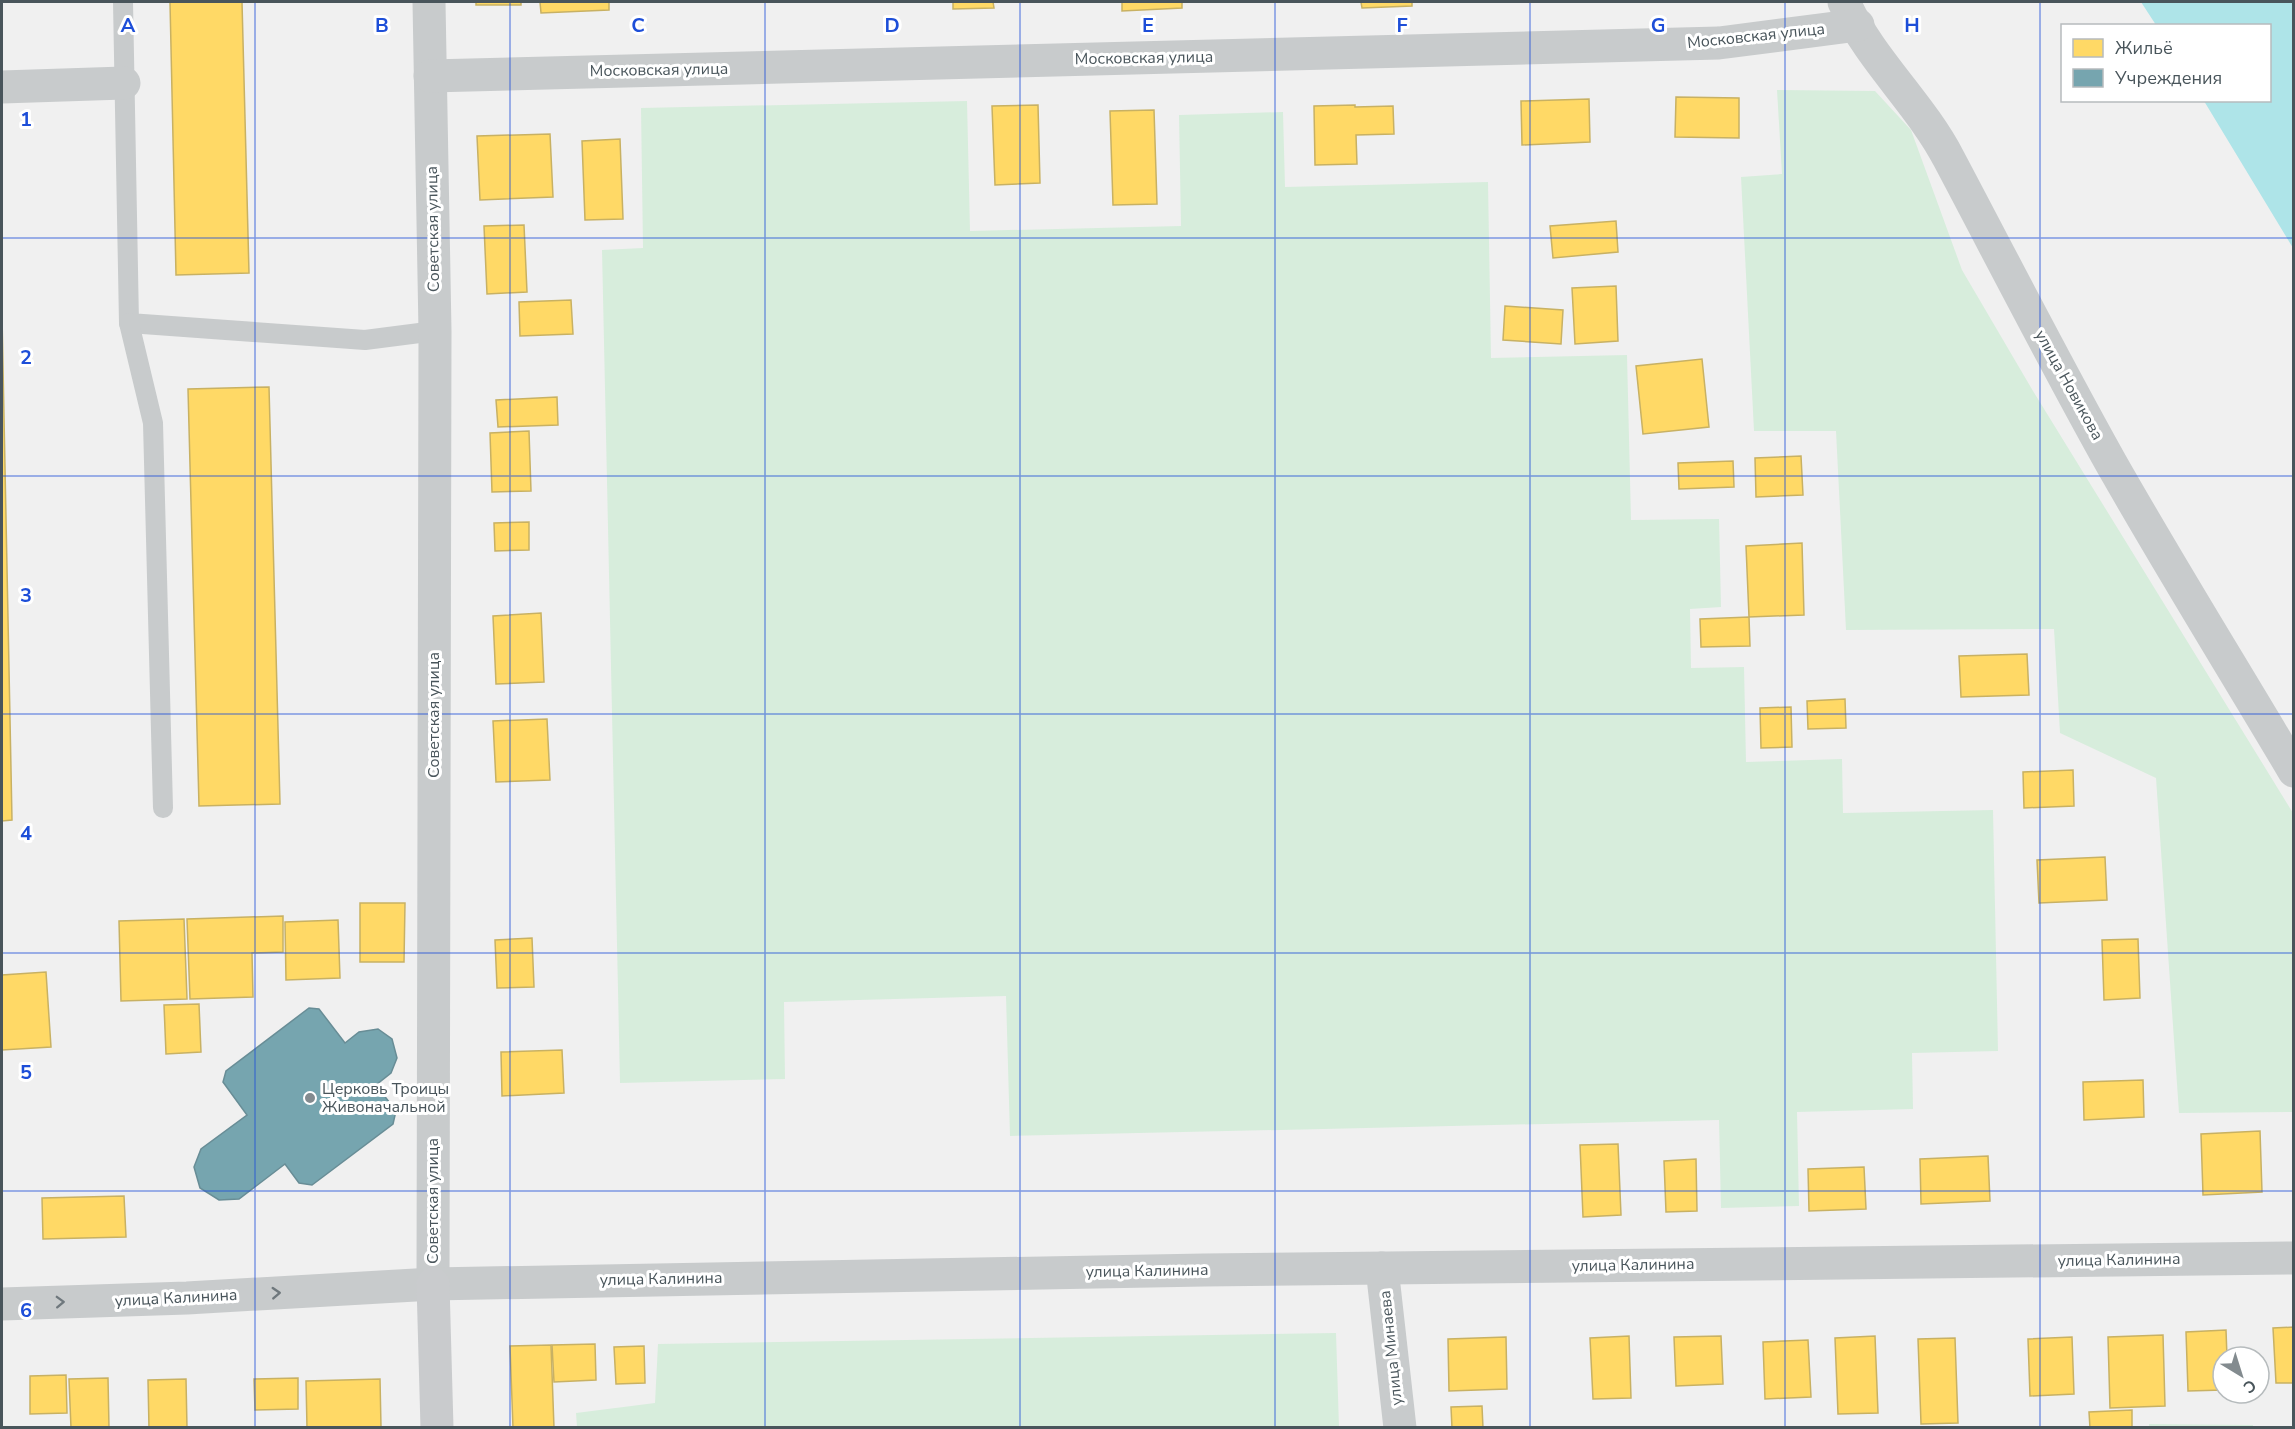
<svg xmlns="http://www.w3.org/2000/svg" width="2295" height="1429" viewBox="0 0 2295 1429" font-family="'Nunito Sans',sans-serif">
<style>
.green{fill:#d7eddc}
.water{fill:#aee4e8}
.homes{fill:#ffd966;stroke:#c8b163;stroke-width:1.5}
.public{fill:#76a5af;stroke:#688d96;stroke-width:1.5}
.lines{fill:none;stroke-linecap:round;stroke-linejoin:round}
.lane{stroke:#c8cbcc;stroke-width:20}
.street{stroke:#c8cbcc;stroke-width:33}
.secondary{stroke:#c9cbcd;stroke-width:33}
.oneway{stroke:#6f787d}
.grid{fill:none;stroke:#1d4ed8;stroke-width:1.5;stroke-opacity:0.55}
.poi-dot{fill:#838b8f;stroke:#fff;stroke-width:2}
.labels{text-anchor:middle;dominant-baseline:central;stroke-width:6;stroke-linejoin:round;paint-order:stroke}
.street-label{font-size:16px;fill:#49555b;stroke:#fff}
.poi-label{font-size:16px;fill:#49555b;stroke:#fff;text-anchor:start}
.grid-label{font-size:20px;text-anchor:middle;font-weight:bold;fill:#1d4ed8;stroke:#fff;stroke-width:6;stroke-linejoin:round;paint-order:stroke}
</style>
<rect width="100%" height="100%" fill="#f0f0f0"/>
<!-- green -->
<g class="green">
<polygon points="1777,90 1875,91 1911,130 1962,270 2033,391 2293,813 2293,1112 2179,1113 2156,778 2060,733 2054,629 1846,630 1836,431 1754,431 1741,177 1782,174"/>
<polygon points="967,101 970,231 1181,226 1179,115 1283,112 1285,187 1488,182 1491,358 1627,355 1631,520 1719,519 1721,607 1690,609 1691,668 1744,667 1746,762 1842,759 1843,813 1993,810 1998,1051 1912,1053 1913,1109 1797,1112 1799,1206 1721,1208 1719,1120 1010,1136 1006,996 784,1002 785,1079 620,1083 602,250 643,248 641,108"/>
<polygon points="1336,1333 1339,1427 577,1427 576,1413 655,1403 658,1344"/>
<polygon points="2149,1424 2253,1425 2253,1427 2149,1428"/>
</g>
<!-- water -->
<polygon class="water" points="2141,2 2293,2 2293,248 2204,101 2270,100 2270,26 2156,25"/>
<!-- homes -->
<g class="homes">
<polygon points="170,2 242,2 249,273 176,275"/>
<rect x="476" y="2" width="45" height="3"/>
<polygon points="540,2 609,2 609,10 541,13"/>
<polygon points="953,2 993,2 994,8 953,9"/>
<polygon points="1122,2 1182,2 1182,8 1122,11"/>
<polygon points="1361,2 1412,2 1412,6 1362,8"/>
<polygon points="1676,97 1739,98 1739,138 1675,137"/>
<polygon points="1589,99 1590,142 1522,145 1521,101"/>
<polygon points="1038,105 1040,183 995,185 992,106"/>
<polygon points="1355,105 1355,107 1393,106 1394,134 1356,135 1357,164 1315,165 1314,106"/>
<polygon points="1154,110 1157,204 1113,205 1110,111"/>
<polygon points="550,134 553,197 480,200 477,136"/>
<polygon points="620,139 623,219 585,220 582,141"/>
<polygon points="1616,221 1618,252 1553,258 1550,226"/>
<polygon points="524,225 527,292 487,294 484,226"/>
<polygon points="1616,286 1618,341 1575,344 1572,288"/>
<polygon points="571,300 573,334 520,336 519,302"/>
<polygon points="1505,306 1563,310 1561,344 1503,340"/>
<polygon points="2,316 12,820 2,821"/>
<polygon points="1702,359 1709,427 1643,434 1636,366"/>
<polygon points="269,387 280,804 199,806 188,389"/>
<polygon points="557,397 558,425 498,427 496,400"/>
<polygon points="529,431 531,491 492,492 490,433"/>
<polygon points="1801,456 1803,495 1756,497 1755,458"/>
<polygon points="1733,461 1734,487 1679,489 1678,463"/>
<polygon points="529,522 529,550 495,551 494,523"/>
<polygon points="1802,543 1804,615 1749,617 1746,546"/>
<polygon points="541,613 544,682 496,684 493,616"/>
<polygon points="1749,617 1750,646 1701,647 1700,619"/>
<polygon points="2027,654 2029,695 1961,697 1959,656"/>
<polygon points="1845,699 1846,728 1808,729 1807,701"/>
<polygon points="1791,707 1792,747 1761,748 1760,708"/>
<polygon points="547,719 550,780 496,782 493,721"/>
<polygon points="2073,770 2074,806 2024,808 2023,772"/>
<polygon points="2105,857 2107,900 2039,903 2037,860"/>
<polygon points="360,903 405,903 404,962 360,962"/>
<polygon points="283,916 283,952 252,953 253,997 190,999 187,919"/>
<polygon points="184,919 187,999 121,1001 119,921"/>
<polygon points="338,920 340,978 286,980 285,922"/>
<polygon points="532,938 534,987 497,988 495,940"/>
<polygon points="2138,939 2140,998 2104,1000 2102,940"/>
<polygon points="46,972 51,1047 2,1050 2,975"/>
<polygon points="199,1004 201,1052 166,1054 164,1005"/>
<polygon points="562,1050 564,1093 502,1096 501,1052"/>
<polygon points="2143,1080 2144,1117 2084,1120 2083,1082"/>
<polygon points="2260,1131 2262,1192 2203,1195 2201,1134"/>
<polygon points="1618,1144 1621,1215 1583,1217 1580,1145"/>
<polygon points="1988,1156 1990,1201 1921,1204 1920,1159"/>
<polygon points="1696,1159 1697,1211 1666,1212 1664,1161"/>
<polygon points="1864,1167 1866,1209 1809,1211 1808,1169"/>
<polygon points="124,1196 126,1237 43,1239 42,1198"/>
<polygon points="2294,1327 2294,1383 2276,1383 2273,1328"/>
<polygon points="2226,1330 2227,1357 2223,1357 2223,1390 2188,1391 2186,1332"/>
<polygon points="2163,1335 2165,1406 2110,1408 2108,1337"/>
<polygon points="1629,1336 1631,1398 1593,1399 1590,1338"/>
<polygon points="1721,1336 1723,1384 1676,1386 1674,1337"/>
<polygon points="1875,1336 1878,1413 1838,1414 1835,1338"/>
<polygon points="1506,1337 1507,1389 1449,1391 1448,1339"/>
<polygon points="2072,1337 2074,1394 2030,1396 2028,1339"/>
<polygon points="1955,1338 1958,1423 1921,1424 1918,1339"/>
<polygon points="1808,1340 1811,1397 1765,1399 1763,1342"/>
<polygon points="595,1344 596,1380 554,1382 552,1345"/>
<polygon points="551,1345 554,1428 513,1428 510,1346"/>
<polygon points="644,1346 645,1383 616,1384 614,1347"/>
<polygon points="66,1375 67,1413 30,1414 30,1376"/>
<polygon points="108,1378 109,1428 71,1428 69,1379"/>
<polygon points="298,1378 298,1409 255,1410 254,1379"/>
<polygon points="186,1379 187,1428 149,1428 148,1380"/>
<polygon points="380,1379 381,1427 307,1428 306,1381"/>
<polygon points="1482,1406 1483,1428 1452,1428 1451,1407"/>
<polygon points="2132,1410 2132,1428 2090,1428 2089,1412"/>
</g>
<!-- public -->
<polygon class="public" points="309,1008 319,1009 345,1043 359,1032 378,1029 392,1039 397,1058 391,1073 376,1085 396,1111 393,1124 312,1185 299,1183 285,1164 239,1199 219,1200 200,1188 194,1167 201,1149 247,1115 223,1082 226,1071"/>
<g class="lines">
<!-- lane -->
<g class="lane">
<polyline points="123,2 129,323 365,340 435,331"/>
<polyline points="129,323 153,423 163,808"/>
</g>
<!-- street -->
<g class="street">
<polyline points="429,2 435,331 433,1284"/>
<path d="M1844,2C1870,60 1920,103 1949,159C2003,261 2055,363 2111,463C2170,567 2233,668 2294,771"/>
<polyline points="430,76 1719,43 1858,25"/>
<polyline points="2,87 124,83"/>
<polyline points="1382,1268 1400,1428"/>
<polyline points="2,1304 187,1298 433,1284 1204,1270 2294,1258"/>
</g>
<!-- secondary -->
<polyline class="secondary" points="433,1284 437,1428"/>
</g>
<!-- one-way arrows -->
<defs><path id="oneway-chevron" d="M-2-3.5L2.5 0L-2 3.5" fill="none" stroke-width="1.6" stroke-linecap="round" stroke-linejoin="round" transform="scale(1.5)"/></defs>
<g class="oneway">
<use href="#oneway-chevron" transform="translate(276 1293) rotate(-3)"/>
<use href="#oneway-chevron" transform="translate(60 1302) rotate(-2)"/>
</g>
<!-- grid -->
<path class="grid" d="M255,2V1428M510,2V1428M765,2V1428M1020,2V1428M1275,2V1428M1530,2V1428M1785,2V1428M2040,2V1428M2,238H2294M2,476H2294M2,714H2294M2,953H2294M2,1191H2294"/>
<!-- markers -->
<circle class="poi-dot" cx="310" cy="1098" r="6"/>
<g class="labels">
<!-- street labels -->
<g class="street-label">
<text transform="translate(1756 36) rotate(-6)">Московская улица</text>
<text transform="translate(1144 58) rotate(-1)">Московская улица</text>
<text transform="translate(659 70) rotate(-1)">Московская улица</text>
<text transform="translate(433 229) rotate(-91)">Советская улица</text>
<text transform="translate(2069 385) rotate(61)">улица Новикова</text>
<text transform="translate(434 715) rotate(-90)">Советская улица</text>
<text transform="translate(433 1201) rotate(-90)">Советская улица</text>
<text transform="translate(2119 1260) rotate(-1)">улица Калинина</text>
<text transform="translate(1633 1265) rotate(-1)">улица Калинина</text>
<text transform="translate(1147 1271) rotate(-1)">улица Калинина</text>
<text transform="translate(661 1279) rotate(-1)">улица Калинина</text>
<text transform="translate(176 1298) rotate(-3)">улица Калинина</text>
<text transform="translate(1391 1348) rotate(-96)">улица Минаева</text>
</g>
<!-- poi labels -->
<g class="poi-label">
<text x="322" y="1089">Церковь Троицы<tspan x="322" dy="18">Живоначальной</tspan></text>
</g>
</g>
<g class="grid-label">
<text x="128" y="32">A</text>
<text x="382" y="32">B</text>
<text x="638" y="32">C</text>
<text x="892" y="32">D</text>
<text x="1148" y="32">E</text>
<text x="1402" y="32">F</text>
<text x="1658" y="32">G</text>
<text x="1912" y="32">H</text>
<text x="26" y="126">1</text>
<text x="26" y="364">2</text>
<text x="26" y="602">3</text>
<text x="26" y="840">4</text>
<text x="26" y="1079">5</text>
<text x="26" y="1317">6</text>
</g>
<!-- border -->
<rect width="2295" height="1429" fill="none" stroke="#49555b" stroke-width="6"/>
<!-- legend -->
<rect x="2061" y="24" width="210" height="78" fill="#ffffff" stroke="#b6bbbd" stroke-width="1.5"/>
<rect x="2073" y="39" width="30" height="18" fill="#ffd966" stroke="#b6bbbd" stroke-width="1.5"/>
<text x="2115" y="54" font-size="18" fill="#49555b">Жильё</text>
<rect x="2073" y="69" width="30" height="18" fill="#76a5af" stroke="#b6bbbd" stroke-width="1.5"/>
<text x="2115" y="84" font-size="18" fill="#49555b">Учреждения</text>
<!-- north arrow -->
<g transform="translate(2241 1375) rotate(142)"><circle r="28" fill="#ffffff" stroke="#b6bbbd" stroke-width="1.5"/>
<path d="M0-4.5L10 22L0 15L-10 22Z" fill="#838b8f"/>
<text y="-9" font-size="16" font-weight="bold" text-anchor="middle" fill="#49555b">С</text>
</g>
</svg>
